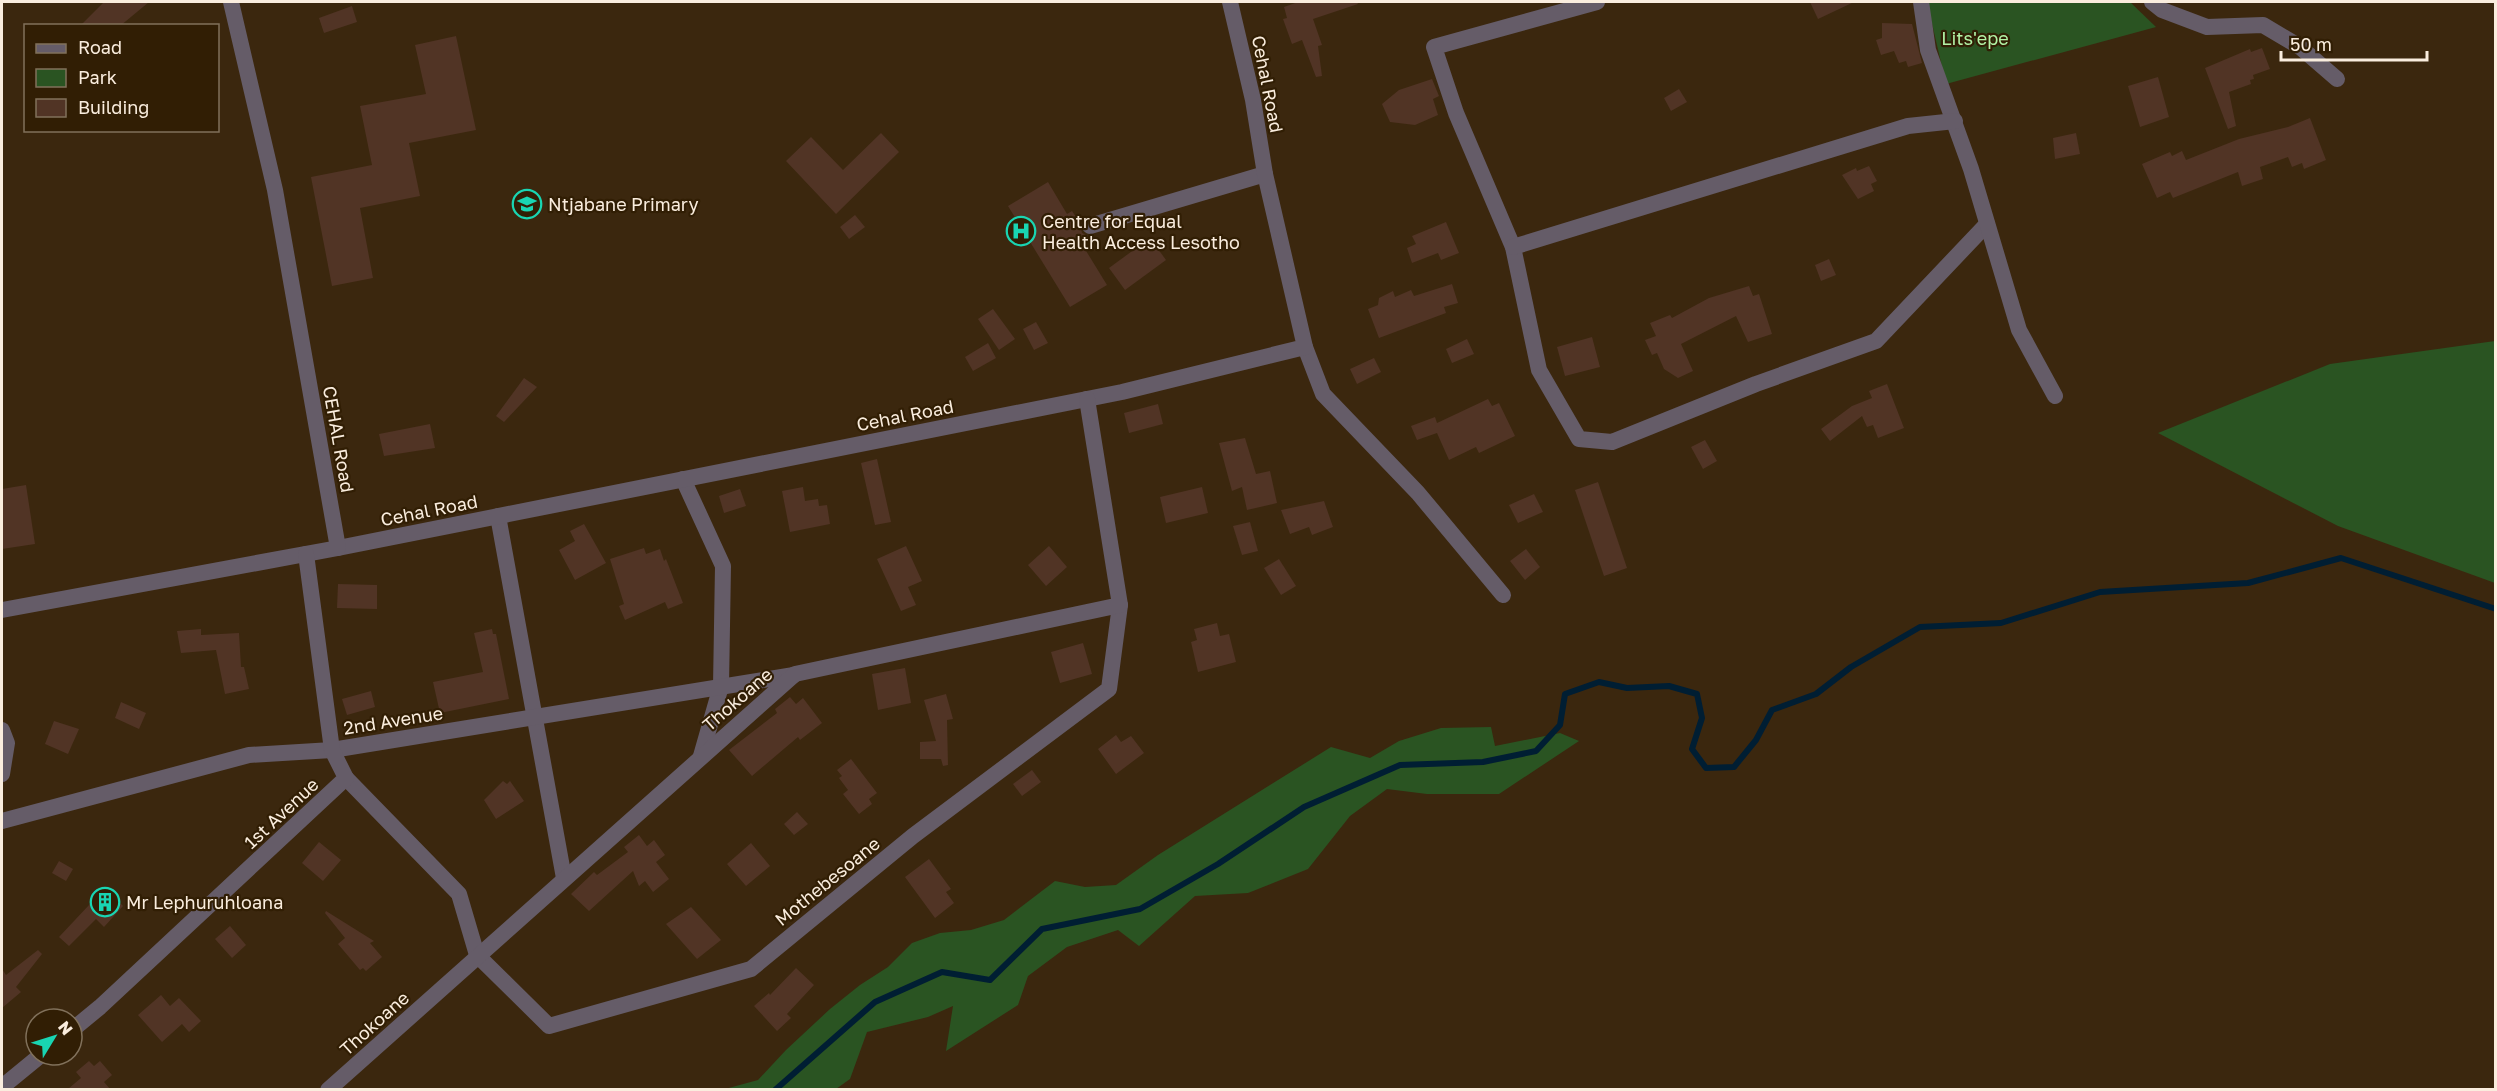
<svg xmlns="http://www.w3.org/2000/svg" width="2497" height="1091" viewBox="0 0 2497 1091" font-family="'Golos Text',sans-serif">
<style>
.green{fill:#2a5422}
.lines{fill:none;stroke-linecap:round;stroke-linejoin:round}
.stream{stroke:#001e33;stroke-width:6}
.building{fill:#513425}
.minor{stroke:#655c68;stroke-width:16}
.labels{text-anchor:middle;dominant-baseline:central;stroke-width:4.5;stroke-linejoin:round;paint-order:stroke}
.park-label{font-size:18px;fill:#b2f3a6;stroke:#311e04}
.street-label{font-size:18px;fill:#faedde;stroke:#311e04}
.poi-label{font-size:18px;fill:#faedde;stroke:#311e04;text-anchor:start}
</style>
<rect width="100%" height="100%" fill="#3b270e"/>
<!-- green -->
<g class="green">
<polygon points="1927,2 2130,2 2156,27 1946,84"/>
<polygon points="2495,341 2495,583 2338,526 2158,433 2330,364"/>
<polygon points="1491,727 1495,746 1560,733 1579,741 1499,794 1427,794 1387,789 1350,816 1308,869 1248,893 1195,896 1139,946 1118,930 1067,947 1028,976 1018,1005 946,1051 953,1006 928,1017 867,1032 850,1079 836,1089 725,1089 758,1080 786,1050 830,1009 860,985 888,967 912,943 940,933 971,930 1004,920 1055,881 1085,887 1116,885 1158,855 1331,747 1370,758 1399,741 1441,728"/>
</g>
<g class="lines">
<!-- stream -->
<polyline class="stream" points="775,1090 875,1002 942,972 990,980 1042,929 1140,909 1218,864 1304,807 1400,765 1483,762 1536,751 1560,725 1565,694 1599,682 1627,688 1669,686 1697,694 1702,718 1692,749 1706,768 1734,767 1756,740 1772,710 1816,694 1851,667 1920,627 2001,623 2100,592 2248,583 2341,558 2496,609"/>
</g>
<!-- building -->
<g class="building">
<polygon points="104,2 149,2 120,26 80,26"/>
<polygon points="1298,2 1357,2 1358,4 1313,19 1322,45 1318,46 1322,76 1316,77 1302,40 1292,44 1283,19 1287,18 1284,7"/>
<polygon points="1810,2 1854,2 1818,19"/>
<polygon points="352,6 357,22 324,33 319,18"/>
<polygon points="1882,23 1912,24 1922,63 1908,67 1906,61 1899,63 1894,51 1881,55 1876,40 1882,38"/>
<polygon points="456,36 476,130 409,143 420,196 360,208 373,278 332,286 311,177 372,165 360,106 426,94 415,45"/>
<polygon points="2262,48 2270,69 2253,75 2254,79 2250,80 2251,84 2229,92 2236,126 2228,129 2205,68 2250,49 2251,52"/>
<polygon points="2158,77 2169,117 2140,127 2128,86"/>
<polygon points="1432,79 1439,96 1433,99 1438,115 1415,125 1390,122 1382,104 1399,90"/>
<polygon points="1679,89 1687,102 1671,111 1664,98"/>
<polygon points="2310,118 2326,160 2304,169 2302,163 2292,167 2288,157 2260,167 2263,179 2242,186 2238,172 2173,198 2170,192 2157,198 2142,164 2170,152 2172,156 2182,151 2186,160 2239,139 2288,127"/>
<polygon points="881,133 899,152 836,214 786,161 811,137 843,170"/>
<polygon points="2076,133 2080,154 2055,159 2053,138"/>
<polygon points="1869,166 1877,181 1871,184 1874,191 1858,199 1842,175 1856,168 1857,171"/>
<polygon points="1048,182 1067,214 1072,211 1080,223 1082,233 1088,236 1080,241 1107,285 1070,307 1008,206"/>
<polygon points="855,215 865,227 849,239 840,227"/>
<polygon points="1446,222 1459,253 1441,260 1438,253 1412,263 1407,248 1416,244 1412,236"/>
<polygon points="1150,238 1166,260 1125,290 1109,268"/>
<polygon points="1829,259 1836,275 1821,281 1815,265"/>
<polygon points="1452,284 1458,303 1444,307 1446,313 1379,338 1368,309 1378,305 1379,298 1393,291 1395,297 1411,290 1414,296"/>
<polygon points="1749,286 1753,296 1759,294 1772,334 1748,342 1736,316 1681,344 1693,371 1678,378 1664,369 1657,353 1652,355 1645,340 1656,336 1650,323 1670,315 1672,318 1709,298"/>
<polygon points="993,309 1015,339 999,350 978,319"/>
<polygon points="1036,322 1048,343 1034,350 1023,329"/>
<polygon points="1592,337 1600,367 1565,376 1557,347"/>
<polygon points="1467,339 1474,354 1452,363 1446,349"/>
<polygon points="988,343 996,358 973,371 965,357"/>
<polygon points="1374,358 1381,372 1357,384 1350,369"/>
<polygon points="524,378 537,387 504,422 496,416"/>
<polygon points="1887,384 1904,428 1878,438 1873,425 1867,427 1862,416 1830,441 1821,429 1852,406 1872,398 1869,391"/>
<polygon points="1488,399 1492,406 1499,403 1515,436 1479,453 1476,447 1449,460 1437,433 1417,440 1411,426 1435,417 1437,423"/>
<polygon points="1158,404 1163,424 1129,433 1124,413"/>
<polygon points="430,424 435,448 384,456 379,434"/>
<polygon points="1245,438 1256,474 1270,471 1277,503 1247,510 1242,487 1232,491 1219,443"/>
<polygon points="1705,440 1717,461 1703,469 1691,447"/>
<polygon points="877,459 891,522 875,525 861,463"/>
<polygon points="1598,482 1627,568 1604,576 1575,490"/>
<polygon points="26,485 35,544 2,549 2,489"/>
<polygon points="803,487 805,501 818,499 819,506 827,505 830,524 790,532 782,491"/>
<polygon points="1202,487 1208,513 1166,523 1160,497"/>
<polygon points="740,489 746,506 724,513 719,496"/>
<polygon points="1534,494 1543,512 1518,523 1509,505"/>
<polygon points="1324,501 1333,527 1312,535 1309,527 1290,534 1281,510"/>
<polygon points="1250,522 1258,551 1242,555 1233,526"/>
<polygon points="584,524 606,563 575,580 559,550 575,541 570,531"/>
<polygon points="906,546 922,581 908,587 916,605 901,611 877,559"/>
<polygon points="1049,546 1067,567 1046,586 1028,565"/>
<polygon points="644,548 646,554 660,549 664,561 666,559 683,603 668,609 665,602 625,620 619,606 624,604 610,559"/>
<polygon points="1526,549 1540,567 1525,580 1510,561"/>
<polygon points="1279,559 1296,586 1281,595 1264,568"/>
<polygon points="338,584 377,585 377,609 337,608"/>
<polygon points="1217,623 1220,636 1229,634 1236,662 1198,672 1191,642 1197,640 1194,629"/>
<polygon points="201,629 201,635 239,633 241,667 244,667 249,689 225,694 216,650 181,653 177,631"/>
<polygon points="492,629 493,634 496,634 509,699 440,713 433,682 483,672 474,633"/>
<polygon points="1083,643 1092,674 1060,683 1051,652"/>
<polygon points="905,668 911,703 878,710 872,674"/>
<polygon points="371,691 375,707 347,715 342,699"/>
<polygon points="946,694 953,719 947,720 948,765 943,766 941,759 920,759 920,742 936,741 924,700"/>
<polygon points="790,697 796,704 803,698 822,723 800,740 798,737 752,776 729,750 777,713 775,709"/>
<polygon points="121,702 146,713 139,729 115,718"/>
<polygon points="54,721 79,729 68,754 45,744"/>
<polygon points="1116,735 1121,742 1131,736 1144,753 1116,774 1098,749"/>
<polygon points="851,759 877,793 869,799 872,804 859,814 843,794 848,790 839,778 842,776 837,770"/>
<polygon points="1032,770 1041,782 1022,796 1013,784"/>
<polygon points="503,781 507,784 510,781 524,801 496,819 484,800"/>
<polygon points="797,812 808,824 794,835 784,824"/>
<polygon points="639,835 647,846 654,840 665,855 656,862 669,879 653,892 645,881 639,886 633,871 589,911 571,894 594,872 597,875 628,852 624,847"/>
<polygon points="319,842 341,860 323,881 302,863"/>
<polygon points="751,843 770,866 746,886 727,864"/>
<polygon points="929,859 951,889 946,892 954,903 935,918 905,877"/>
<polygon points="59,861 73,869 66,881 52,873"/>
<polygon points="105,888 123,906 104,927 96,919 69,946 59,937"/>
<polygon points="691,907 721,940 697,959 666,924"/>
<polygon points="326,911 374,941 370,943 382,957 366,971 363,968 360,970 338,944 345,938 325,913"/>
<polygon points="230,926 246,945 232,958 215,939"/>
<polygon points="38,950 42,954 16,987 21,992 2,1008 2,969 6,975"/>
<polygon points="796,968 814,985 787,1014 791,1018 777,1031 754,1006 769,993 770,995"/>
<polygon points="161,995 170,1006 179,998 201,1021 189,1032 182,1024 162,1042 138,1015"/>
<polygon points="89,1061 94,1066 100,1061 112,1075 104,1082 110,1089 68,1089 81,1078 76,1072"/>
</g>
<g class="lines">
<!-- minor -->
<g class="minor">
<polyline points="1597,2 1434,47 1456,113 1513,247 1539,370 1579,439 1612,442 1756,384 1876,341 1987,224"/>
<polyline points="1921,2 1928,50 1971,169 2019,330 2055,396"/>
<polyline points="2152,2 2162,10 2207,27 2263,25 2300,47 2337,79"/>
<polyline points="1090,226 1265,174"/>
<polyline points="1513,247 1908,126 1955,121"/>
<polyline points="1305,347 1323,394 1418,493 1503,595"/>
<polyline points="683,479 723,566 721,686 701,756"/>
<polyline points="498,516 564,878"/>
<polyline points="338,548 1122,392 1305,347 1265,174 1253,100 1230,2"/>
<polyline points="2,610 338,548 275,190 231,2"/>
<polyline points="2,730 7,743 2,774"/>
<polyline points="346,778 459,894 477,955 549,1026 751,969 913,836 1109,689 1120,605"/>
<polyline points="2,821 249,755 332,750 794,675"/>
<polyline points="72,1030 100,1007 346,778 332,750 306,554"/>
<polyline points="2,1087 41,1055"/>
<polyline points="328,1090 795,674 1120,605 1087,399"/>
</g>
</g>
<!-- icons -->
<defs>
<g id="school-ring" transform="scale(1.5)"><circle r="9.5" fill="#311e04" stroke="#19d5b2" stroke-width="1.5"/><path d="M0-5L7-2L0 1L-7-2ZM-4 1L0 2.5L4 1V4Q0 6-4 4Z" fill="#19d5b2"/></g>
<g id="hospital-ring" transform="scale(1.5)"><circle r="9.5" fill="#311e04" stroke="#19d5b2" stroke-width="1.5"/><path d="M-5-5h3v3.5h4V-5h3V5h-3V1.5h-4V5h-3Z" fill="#19d5b2"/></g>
<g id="building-ring" transform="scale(1.5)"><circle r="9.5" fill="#311e04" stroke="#19d5b2" stroke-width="1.5"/><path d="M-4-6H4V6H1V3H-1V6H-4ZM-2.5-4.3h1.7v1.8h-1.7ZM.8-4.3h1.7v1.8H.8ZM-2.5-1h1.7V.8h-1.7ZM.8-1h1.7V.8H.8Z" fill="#19d5b2"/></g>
</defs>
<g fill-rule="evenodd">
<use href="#school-ring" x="527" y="204"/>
<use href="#hospital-ring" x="1021" y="231"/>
<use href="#building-ring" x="105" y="902"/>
</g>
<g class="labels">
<!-- park labels -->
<g class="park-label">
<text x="1975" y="38">Lits'epe</text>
</g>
<!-- street labels -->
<g class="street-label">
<text transform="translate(1268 84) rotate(79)">Cehal Road</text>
<text transform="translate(905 415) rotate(-11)">Cehal Road</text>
<text transform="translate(339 439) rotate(80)">CEHAL Road</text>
<text transform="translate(429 510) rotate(-11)">Cehal Road</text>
<text transform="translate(737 699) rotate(-41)">Thokoane</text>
<text transform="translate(393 720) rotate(-9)">2nd Avenue</text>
<text transform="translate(281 813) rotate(-43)">1st Avenue</text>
<text transform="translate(827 881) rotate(-39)">Mothebesoane</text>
<text transform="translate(374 1023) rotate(-42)">Thokoane</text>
</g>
<!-- poi labels -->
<g class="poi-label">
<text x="548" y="204">Ntjabane Primary</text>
<text x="1042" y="221">Centre for Equal<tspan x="1042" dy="21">Health Access Lesotho</tspan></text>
<text x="126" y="902">Mr Lephuruhloana</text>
</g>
</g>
<!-- border -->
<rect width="2497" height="1091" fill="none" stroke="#faedde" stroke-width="6"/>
<!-- legend -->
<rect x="24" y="24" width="195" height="108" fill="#311e04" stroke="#81715b" stroke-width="1.5"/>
<rect x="36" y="44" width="30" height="9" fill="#655c68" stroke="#81715b" stroke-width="1.5"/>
<text x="78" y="54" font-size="18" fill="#faedde">Road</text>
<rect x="36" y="69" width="30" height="18" fill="#2a5422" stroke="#81715b" stroke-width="1.5"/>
<text x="78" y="84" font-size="18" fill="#faedde">Park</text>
<rect x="36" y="99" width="30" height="18" fill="#513425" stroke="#81715b" stroke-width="1.5"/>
<text x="78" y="114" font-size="18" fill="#faedde">Building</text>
<!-- north arrow -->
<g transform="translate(54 1037) rotate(52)"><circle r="28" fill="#311e04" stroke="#81715b" stroke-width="1.5"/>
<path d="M0-4.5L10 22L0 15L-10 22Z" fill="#19d5b2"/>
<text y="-9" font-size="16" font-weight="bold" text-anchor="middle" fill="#faedde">N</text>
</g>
<!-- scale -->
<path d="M2281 51v9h146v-9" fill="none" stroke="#faedde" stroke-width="3"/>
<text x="2290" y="51" font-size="18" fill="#faedde" stroke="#311e04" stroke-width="4.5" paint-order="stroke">50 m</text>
</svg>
